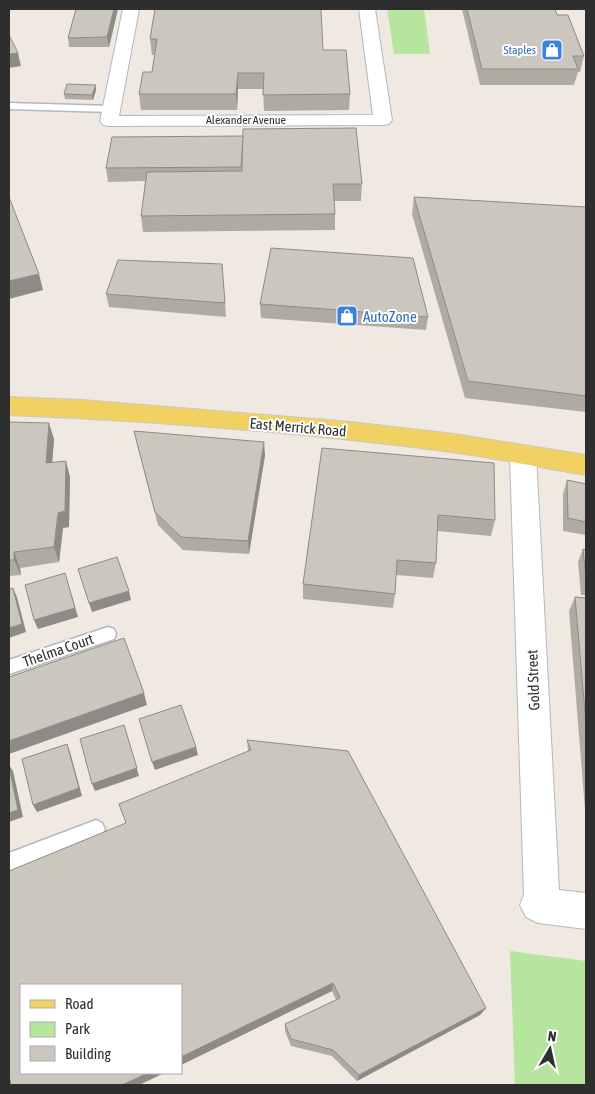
<svg xmlns="http://www.w3.org/2000/svg" width="595" height="1094" viewBox="0 0 595 1094" font-family="'Asap Condensed',sans-serif">
<style>
.green{fill:#b6e59e}
.lines{fill:none;stroke-linecap:round;stroke-linejoin:round}
.service-casing{stroke:#b4b7c1;stroke-width:3}
.minor-casing{stroke:#b4b7c1;stroke-width:2}
.primary-casing{stroke:#c9c9c9;stroke-width:2}
.service{fill:#fff;fill-rule:evenodd}
.minor{fill:#fff;fill-rule:evenodd}
.primary{fill:#f2d163;fill-rule:evenodd}
.wall{fill:#afaba4}
.shaded-wall{fill:#8e8b86}
.building{fill:#cbc7bf;stroke:#8e8b86}
.labels{text-anchor:middle;dominant-baseline:central;stroke-width:4;stroke-linejoin:round;paint-order:stroke}
.far-shop-label{font-size:12px;fill:#366cbe;stroke:#fff;text-anchor:end}
.far-street-label{font-size:12px;fill:#2e2e2e;stroke:#fff}
.shop-label{font-size:15px;fill:#366cbe;stroke:#fff;text-anchor:start}
.street-label{font-size:15px;fill:#2e2e2e;stroke:#fff}
</style>
<rect width="100%" height="100%" fill="#efe9e1"/>
<!-- green -->
<g class="green">
<polygon points="387,9 424,9 430,54 394,54"/>
<polygon points="510,951 586,961 586,1085 515,1085"/>
</g>
<g class="lines">
<!-- service casing -->
<g class="service-casing">
<g id="service">
<polygon points="9,103 111,106 116,109 111,112 9,109"/>
<polygon points="108,627 114,629 116,634 114,639 9,674 9,660"/>
<polygon points="96,820 102,823 105,829 102,835 9,871 9,853"/>
</g>
</g>
<!-- minor casing -->
<g class="minor-casing">
<g id="minor">
<polygon points="123,9 139,9 119,116 373,115 359,9 375,9 392,120 389,124 383,125 109,126 103,125 100,121"/>
<polygon points="523,446 532,448 536,455 559,890 586,893 586,929 538,923 526,917 520,905 524,895 510,455 514,448"/>
</g>
</g>
<!-- primary casing -->
<g class="primary-casing">
<path id="primary" d="M9,397L82,400L351,422L454,434L586,455V475C541,468 497,458 451,452C305,433 157,421 9,415Z"/>
</g>
<!-- service -->
<use href="#service" class="service"/>
<!-- minor -->
<use href="#minor" class="minor"/>
<!-- primary -->
<use href="#primary" class="primary"/>
</g>
<!-- wall -->
<g class="wall">
<polygon points="76,9 118,9 109,47 69,47 68,38"/>
<polygon points="155,9 323,50 350,94 349,110 264,111 263,89 238,89 237,110 141,110 139,94 152,72 155,55 152,55 150,39"/>
<polygon points="462,9 555,9 557,15 584,56 580,72 578,72 574,85 480,85"/>
<polygon points="96,85 96,90 93,100 65,99 64,94"/>
<polygon points="112,137 362,184 361,201 334,201 335,214 335,230 143,232 141,216 145,181 108,182 106,168"/>
<polygon points="414,197 586,207 586,412 465,398 412,214"/>
<polygon points="222,264 226,317 109,307 106,294"/>
<polygon points="260,304 428,317 426,330 261,318"/>
<polygon points="9,422 54,439 52,463 70,477 69,527 63,528 59,562 20,568 21,575 9,576"/>
<polygon points="134,431 265,455 249,554 183,550 158,525 137,444"/>
<polygon points="322,448 495,520 491,536 437,531 436,563 433,578 396,575 395,594 393,608 303,599 303,584"/>
<polygon points="567,480 586,484 586,535 563,531 563,494"/>
<polygon points="583,549 586,550 586,595 581,595 578,562"/>
<polygon points="575,597 586,598 586,822 569,611"/>
<polygon points="247,740 486,1008 480,1015 357,1081 332,1056 291,1046 285,1031 285,1024 336,1000 332,991 181,1065 181,985 164,1073 139,1085 11,1085 126,823 248,751"/>
</g>
<!-- shaded-wall -->
<g class="shaded-wall">
<polygon points="114,9 118,9 109,47 107,37"/>
<polygon points="18,53 21,66 9,68 9,54"/>
<polygon points="238,73 238,89 237,110 236,94"/>
<polygon points="96,85 96,90 93,100 92,95"/>
<polygon points="39,274 43,290 9,299 9,281"/>
<polygon points="49,423 54,439 51,479 46,463"/>
<polygon points="264,442 265,455 249,554 248,541"/>
<polygon points="66,461 70,477 69,527 63,528 59,562 54,547"/>
<polygon points="14,552 20,568 21,575 14,560"/>
<polygon points="65,573 78,617 38,629 34,620"/>
<polygon points="13,588 17,597 26,632 9,638 9,628"/>
<polygon points="129,591 131,600 92,612 89,603"/>
<polygon points="144,693 147,705 9,754 9,741"/>
<polygon points="124,725 139,776 95,791 92,784"/>
<polygon points="67,744 70,752 82,796 37,812 33,805"/>
<polygon points="196,747 198,755 155,770 152,762"/>
<polygon points="9,765 13,771 23,817 9,822"/>
<polygon points="333,983 332,991 181,1065 181,1057"/>
<polygon points="486,1008 480,1015 357,1081 359,1075"/>
<polygon points="148,1073 164,1073 139,1085 122,1085"/>
</g>
<!-- building -->
<g class="building">
<polygon points="76,9 114,9 107,37 68,38"/>
<polygon points="155,9 321,9 323,50 346,50 350,94 263,95 264,73 238,73 236,94 139,94 143,72 152,72 157,39 150,39"/>
<polygon points="467,9 555,9 557,15 568,15 584,56 573,56 578,69 482,69"/>
<polygon points="9,35 18,53 9,54"/>
<polygon points="67,84 96,85 92,95 64,94"/>
<polygon points="356,128 362,184 333,184 335,214 141,216 147,172 242,171 243,129"/>
<polygon points="243,136 241,167 106,168 112,137"/>
<polygon points="9,197 39,274 9,281"/>
<polygon points="414,197 586,207 586,396 468,381"/>
<polygon points="271,248 413,258 428,317 260,304"/>
<polygon points="118,260 222,264 225,303 106,294"/>
<polygon points="9,422 49,423 46,463 66,461 65,511 58,513 54,547 14,552 14,560 9,560"/>
<polygon points="134,431 264,442 248,541 181,537 155,512"/>
<polygon points="322,448 494,463 495,520 438,515 436,563 397,560 395,594 303,584"/>
<polygon points="567,480 586,484 586,522 568,518"/>
<polygon points="583,549 586,550 586,579"/>
<polygon points="117,557 129,591 89,603 78,569"/>
<polygon points="65,573 75,608 34,620 25,585"/>
<polygon points="13,588 22,624 9,628 9,589"/>
<polygon points="575,597 586,598 586,723"/>
<polygon points="124,638 144,693 9,741 9,677"/>
<polygon points="181,705 196,747 152,762 139,719"/>
<polygon points="124,725 137,768 92,784 80,739"/>
<polygon points="247,740 348,751 486,1008 359,1075 333,1050 291,1039 285,1024 340,998 333,983 181,1057 181,985 21,985 21,1073 148,1073 122,1085 11,1085 9,1075 9,871 126,823 119,804 251,750"/>
<polygon points="67,744 79,788 33,805 22,759"/>
<polygon points="9,766 18,810 9,813"/>
</g>
<!-- icons -->
<defs>
<g id="shop-square" transform="scale(1.125)"><rect x="-9" y="-9" width="18" height="18" rx="4" fill="#3f7fe0" stroke="#fff"/><path d="M-5-2.5h2.3a2.7 3.5 0 0 1 5.4 0H5L5.5 6h-11ZM-1.5-2.5h3a1.5 2.3 0 0 0-3 0Z" fill="#fff"/></g>
</defs>
<g fill-rule="evenodd">
<use href="#shop-square" x="552" y="50"/>
<use href="#shop-square" x="347" y="316"/>
</g>
<g class="labels">
<!-- far-shop labels -->
<g class="far-shop-label">
<text x="536" y="50">Staples</text>
</g>
<!-- far-street labels -->
<g class="far-street-label">
<text x="246" y="120">Alexander Avenue</text>
</g>
<!-- shop labels -->
<g class="shop-label">
<text x="363" y="316">AutoZone</text>
</g>
<!-- street labels -->
<g class="street-label">
<text transform="translate(298 427) rotate(5)">East Merrick Road</text>
<text transform="translate(58 650) rotate(-19)">Thelma Court</text>
<text transform="translate(533 680) rotate(-92)">Gold Street</text>
</g>
</g>
<!-- border -->
<rect width="595" height="1094" fill="none" stroke="#2e2e2e" stroke-width="20"/>
<!-- legend -->
<rect x="20" y="984" width="162" height="90" fill="#ffffff" stroke="#ababab"/>
<rect x="30" y="1000" width="25" height="8" fill="#f2d163" stroke="#ababab"/>
<text x="65" y="1009" font-size="15" fill="#2e2e2e">Road</text>
<rect x="30" y="1022" width="25" height="15" fill="#b6e59e" stroke="#ababab"/>
<text x="65" y="1034" font-size="15" fill="#2e2e2e">Park</text>
<rect x="30" y="1046" width="25" height="15" fill="#cbc7bf" stroke="#ababab"/>
<text x="65" y="1059" font-size="15" fill="#2e2e2e">Building</text>
<!-- north arrow -->
<g transform="translate(550 1049) rotate(9)" stroke="#ffffff" stroke-width="4" paint-order="stroke">
<path d="M0-4L9 19L0 12L-9 19Z" fill="#2e2e2e"/>
<text y="-8" font-size="14" font-weight="bold" text-anchor="middle" fill="#2e2e2e">N</text>
</g>
</svg>
